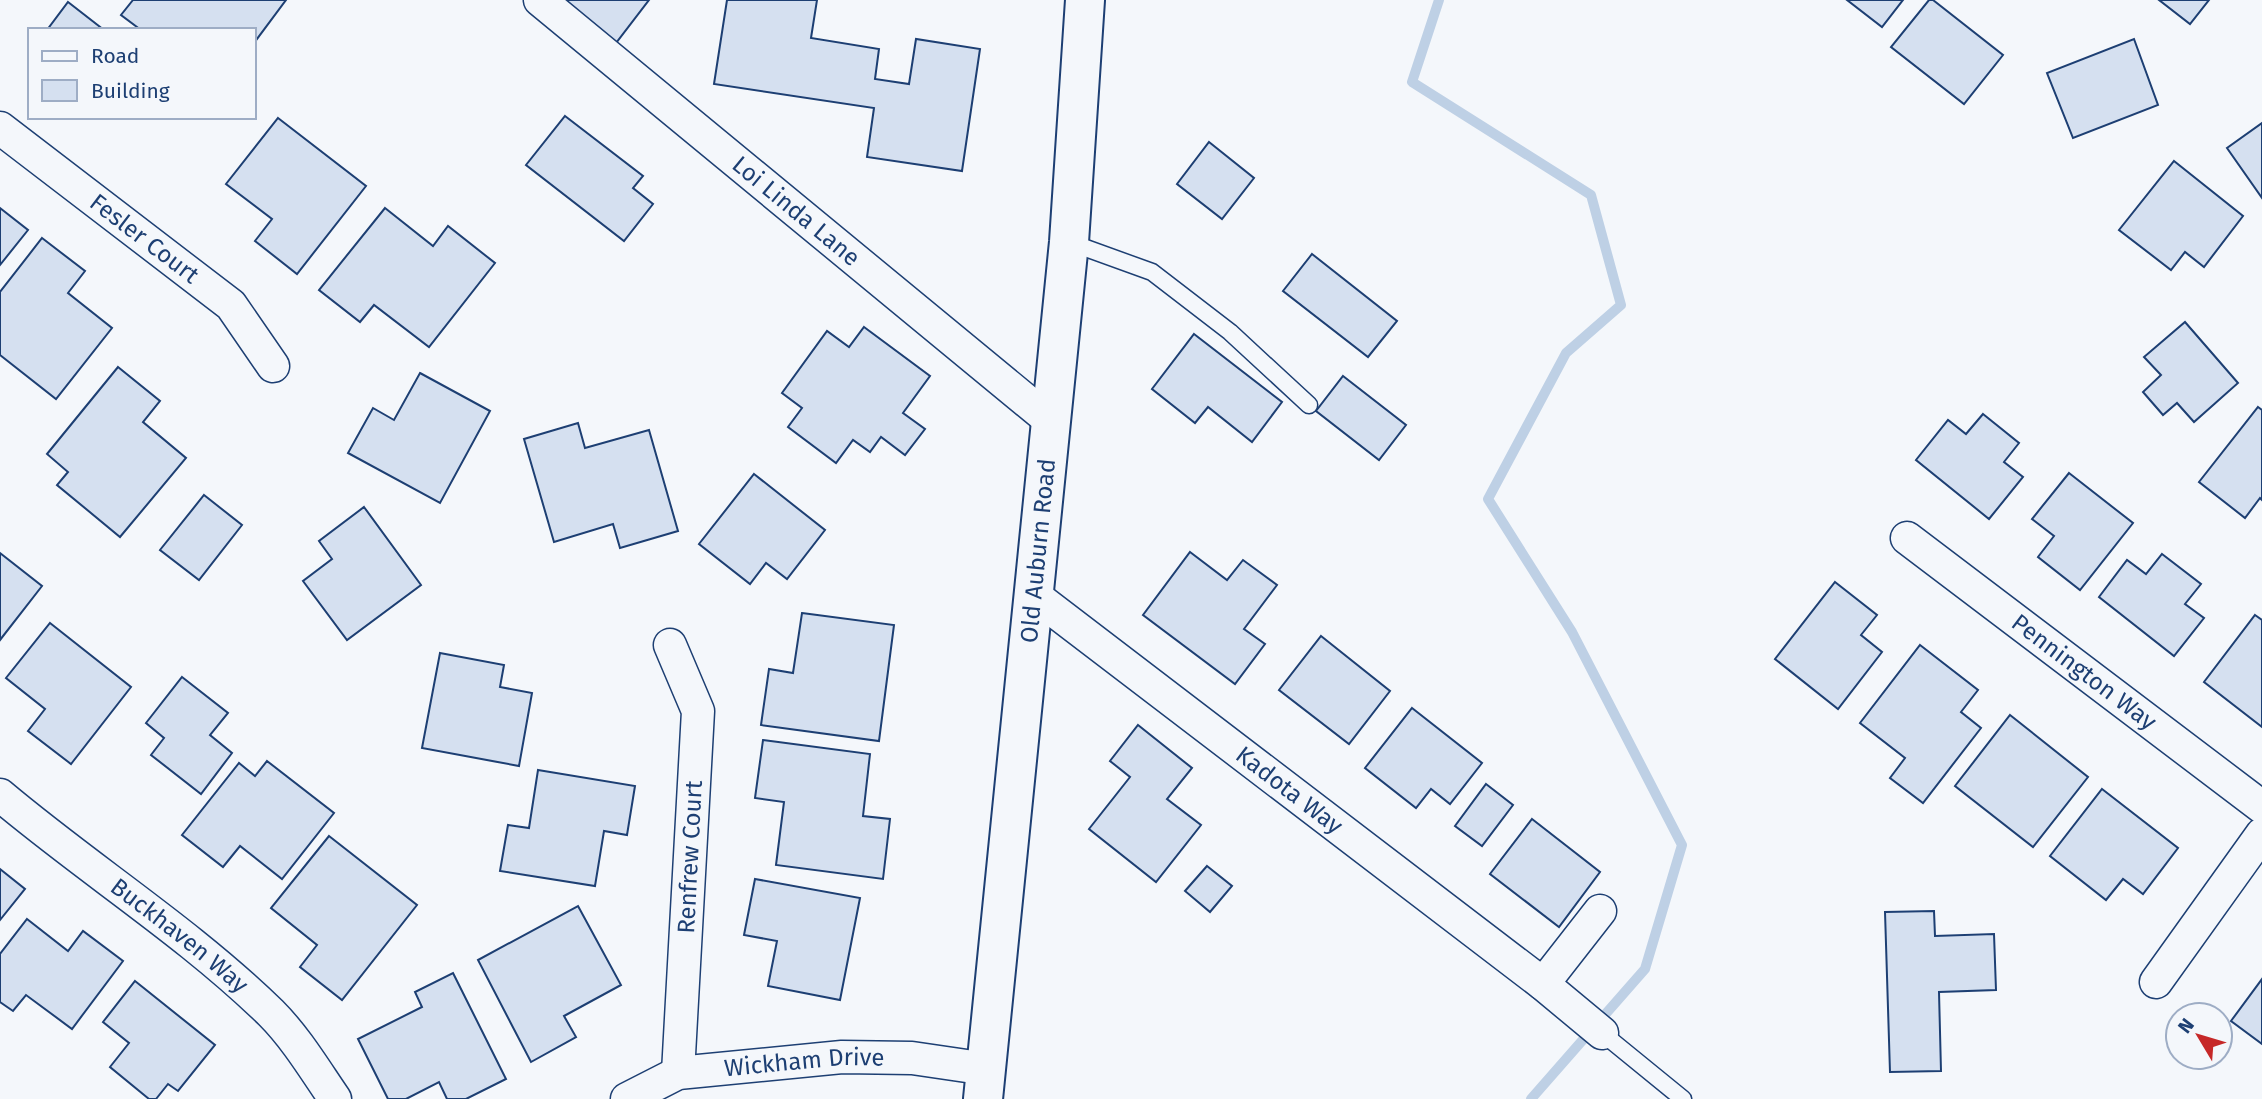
<svg xmlns="http://www.w3.org/2000/svg" width="2262" height="1099" viewBox="0 0 2262 1099" font-family="'Fira Sans',sans-serif">
<style>
.lines{fill:none;stroke-linecap:round;stroke-linejoin:round}
.stream{stroke:#bed0e5;stroke-width:10}
.building{fill:#d5e0f0;stroke:#1d3f73;stroke-width:2}
.lane-casing{stroke:#1d3f73;stroke-width:19}
.street-casing{stroke:#1d3f73;stroke-width:35}
.secondary-casing{stroke:#1d3f73;stroke-width:42}
.lane{stroke:#f4f7fb;stroke-width:16}
.street{stroke:#f4f7fb;stroke-width:32}
.secondary{stroke:#f4f7fb;stroke-width:38}
.labels{text-anchor:middle;dominant-baseline:central;stroke-width:5;stroke-linejoin:round;paint-order:stroke}
.street-label{font-size:24px;fill:#1d3f73;stroke:#f4f7fb}
</style>
<rect width="100%" height="100%" fill="#f4f7fb"/>
<g class="lines">
<!-- stream -->
<polyline class="stream" points="1439,0 1412,82 1591,195 1621,305 1566,353 1488,499 1572,632 1682,845 1645,969 1531,1099"/>
</g>
<!-- building -->
<g class="building">
<polygon points="133,0 286,0 254,43 254,30 141,30 121,15"/>
<polygon points="561,0 649,0 616,43"/>
<polygon points="727,0 817,0 811,38 879,49 875,79 909,84 916,39 980,49 962,171 867,157 874,108 714,84"/>
<polygon points="1847,0 1903,0 1882,27"/>
<polygon points="1929,0 1933,0 2003,55 1964,104 1891,47"/>
<polygon points="2159,0 2209,0 2190,24"/>
<polygon points="68,2 104,30 47,30"/>
<polygon points="2134,39 2158,105 2073,138 2047,73"/>
<polygon points="565,116 643,176 633,188 653,204 624,241 526,165"/>
<polygon points="278,118 366,186 297,274 255,241 272,219 226,184"/>
<polygon points="2262,123 2262,198 2227,148"/>
<polygon points="1209,142 1254,178 1222,219 1177,184"/>
<polygon points="2174,161 2243,216 2204,267 2185,252 2171,270 2119,230"/>
<polygon points="0,208 28,230 0,265"/>
<polygon points="385,208 433,246 448,226 495,263 429,347 374,305 360,322 319,290"/>
<polygon points="42,238 85,271 68,293 112,328 56,399 0,355 0,292"/>
<polygon points="1312,254 1397,321 1368,357 1283,291"/>
<polygon points="2185,322 2238,383 2194,422 2177,403 2163,415 2143,392 2161,375 2144,357"/>
<polygon points="864,327 930,376 903,413 925,429 905,455 881,437 870,452 853,440 836,463 788,427 802,408 782,393 827,331 849,347"/>
<polygon points="1194,334 1282,402 1252,442 1208,407 1195,423 1152,389"/>
<polygon points="118,367 160,401 143,422 186,458 120,537 57,485 68,472 47,454"/>
<polygon points="420,373 490,411 440,503 348,453 373,408 394,420"/>
<polygon points="1343,376 1406,425 1379,460 1316,411"/>
<polygon points="2258,407 2262,410 2262,500 2260,498 2245,518 2199,482"/>
<polygon points="1983,414 2019,443 2004,462 2023,477 1989,519 1916,460 1948,420 1966,434"/>
<polygon points="578,423 585,448 649,430 678,531 620,548 613,524 554,542 524,439"/>
<polygon points="2069,473 2133,523 2080,590 2038,557 2054,536 2032,519"/>
<polygon points="754,474 825,530 787,579 766,563 750,584 699,544"/>
<polygon points="204,495 242,525 199,580 160,550"/>
<polygon points="364,507 421,585 347,640 303,581 332,559 319,541"/>
<polygon points="1190,552 1227,580 1243,560 1277,585 1244,629 1265,644 1235,684 1143,615"/>
<polygon points="0,553 42,586 0,640"/>
<polygon points="2162,554 2201,584 2185,604 2204,618 2174,656 2099,597 2127,560 2146,574"/>
<polygon points="1835,582 1877,615 1861,635 1882,652 1838,709 1775,659"/>
<polygon points="802,613 894,625 879,741 761,725 769,669 793,673"/>
<polygon points="2255,615 2262,620 2262,727 2204,682"/>
<polygon points="50,623 131,687 71,764 28,731 45,709 6,678"/>
<polygon points="1321,636 1390,691 1349,744 1279,690"/>
<polygon points="1920,645 1978,690 1961,712 1981,728 1923,803 1890,778 1905,758 1860,723"/>
<polygon points="440,653 504,665 500,687 532,693 519,766 422,748"/>
<polygon points="182,677 228,713 210,735 232,753 201,794 151,755 164,738 146,723"/>
<polygon points="1412,708 1482,763 1450,804 1431,789 1416,808 1365,768"/>
<polygon points="2010,715 2088,777 2033,847 1955,786"/>
<polygon points="1138,725 1192,768 1167,799 1201,825 1156,882 1089,829 1130,777 1110,761"/>
<polygon points="763,740 870,754 863,816 890,819 883,879 776,865 784,802 755,798"/>
<polygon points="267,761 334,813 282,879 240,846 223,867 182,835 239,763 255,776"/>
<polygon points="538,770 635,786 627,835 604,831 595,886 500,871 508,825 529,828"/>
<polygon points="1486,784 1513,805 1482,846 1455,826"/>
<polygon points="2102,789 2178,848 2143,894 2123,879 2106,900 2050,856"/>
<polygon points="1532,819 1600,872 1559,927 1490,874"/>
<polygon points="329,836 417,905 342,1000 300,967 317,945 271,908"/>
<polygon points="1207,866 1232,886 1210,912 1185,891"/>
<polygon points="0,869 25,889 0,920"/>
<polygon points="755,879 860,898 840,1000 768,986 777,941 744,935"/>
<polygon points="578,906 621,985 564,1016 576,1037 531,1062 478,960"/>
<polygon points="1934,911 1935,936 1994,934 1996,990 1939,992 1941,1071 1890,1072 1885,912"/>
<polygon points="27,919 68,951 83,931 123,961 72,1029 26,995 13,1011 0,1002 0,954"/>
<polygon points="453,973 506,1079 466,1099 447,1099 439,1082 406,1099 388,1099 358,1039 422,1007 415,992"/>
<polygon points="2262,979 2262,1044 2231,1021"/>
<polygon points="135,981 215,1045 178,1091 168,1084 156,1099 149,1099 110,1067 129,1043 103,1022"/>
</g>
<g class="lines">
<!-- lane casing -->
<g class="lane-casing">
<g id="lane">
<polyline points="1069,242 1152,272 1230,332 1309,405"/>
<polyline points="1602,1033 1683,1099"/>
</g>
</g>
<!-- street casing -->
<g class="street-casing">
<g id="street">
<path id="s1" d="M540,0L1052,422"/>
<path id="s2" d="M0,128L231,305L273,366"/>
<path id="s3" d="M1907,538L2262,807"/>
<path id="s4" d="M1035,596L1543,984L1602,1033"/>
<polyline points="670,645 698,711 678,1073"/>
<path id="s5" d="M0,795C89,870 188,932 271,1013C296,1038 315,1070 335,1099"/>
<polyline points="2156,982 2262,834"/>
<polyline points="1543,984 1600,911"/>
<path id="s6" d="M627,1099L678,1073L842,1057L912,1058L987,1069"/>
</g>
</g>
<!-- secondary casing -->
<g class="secondary-casing">
<g id="secondary">
<path id="s7" d="M983,1099L1069,242L1085,0"/>
</g>
</g>
<!-- lane -->
<use href="#lane" class="lane"/>
<!-- street -->
<use href="#street" class="street"/>
<!-- secondary -->
<use href="#secondary" class="secondary"/>
</g>
<g class="labels">
<!-- street labels -->
<g class="street-label">
<text stroke="none"><textPath href="#s1" startOffset="332">Loi Linda Lane</textPath></text>
<text stroke="none"><textPath href="#s2" startOffset="182">Fesler Court</textPath></text>
<text stroke="none"><textPath href="#s7" startOffset="551">Old Auburn Road</textPath></text>
<text stroke="none"><textPath href="#s3" startOffset="222">Pennington Way</textPath></text>
<text stroke="none"><textPath href="#s4" startOffset="320">Kadota Way</textPath></text>
<text transform="translate(690 857) rotate(-87)">Renfrew Court</text>
<text stroke="none"><textPath href="#s5" startOffset="228">Buckhaven Way</textPath></text>
<text stroke="none"><textPath href="#s6" startOffset="184">Wickham Drive</textPath></text>
</g>
</g>
<!-- legend -->
<rect x="28" y="28" width="228" height="91" fill="#f4f7fb" stroke="#9eadc5" stroke-width="2"/>
<rect x="42" y="51" width="35" height="10" fill="#f4f7fb" stroke="#9eadc5" stroke-width="2"/>
<text x="91" y="63" font-size="21" fill="#1d3f73">Road</text>
<rect x="42" y="80" width="35" height="21" fill="#d5e0f0" stroke="#9eadc5" stroke-width="2"/>
<text x="91" y="98" font-size="21" fill="#1d3f73">Building</text>
<!-- north arrow -->
<g transform="translate(2199 1036) rotate(308)"><circle r="33" fill="#f4f7fb" stroke="#9eadc5" stroke-width="2"/>
<path d="M0-5L12 26L0 18L-12 26Z" fill="#c62828"/>
<text y="-10" font-size="19" font-weight="bold" text-anchor="middle" fill="#1d3f73">N</text>
</g>
</svg>
